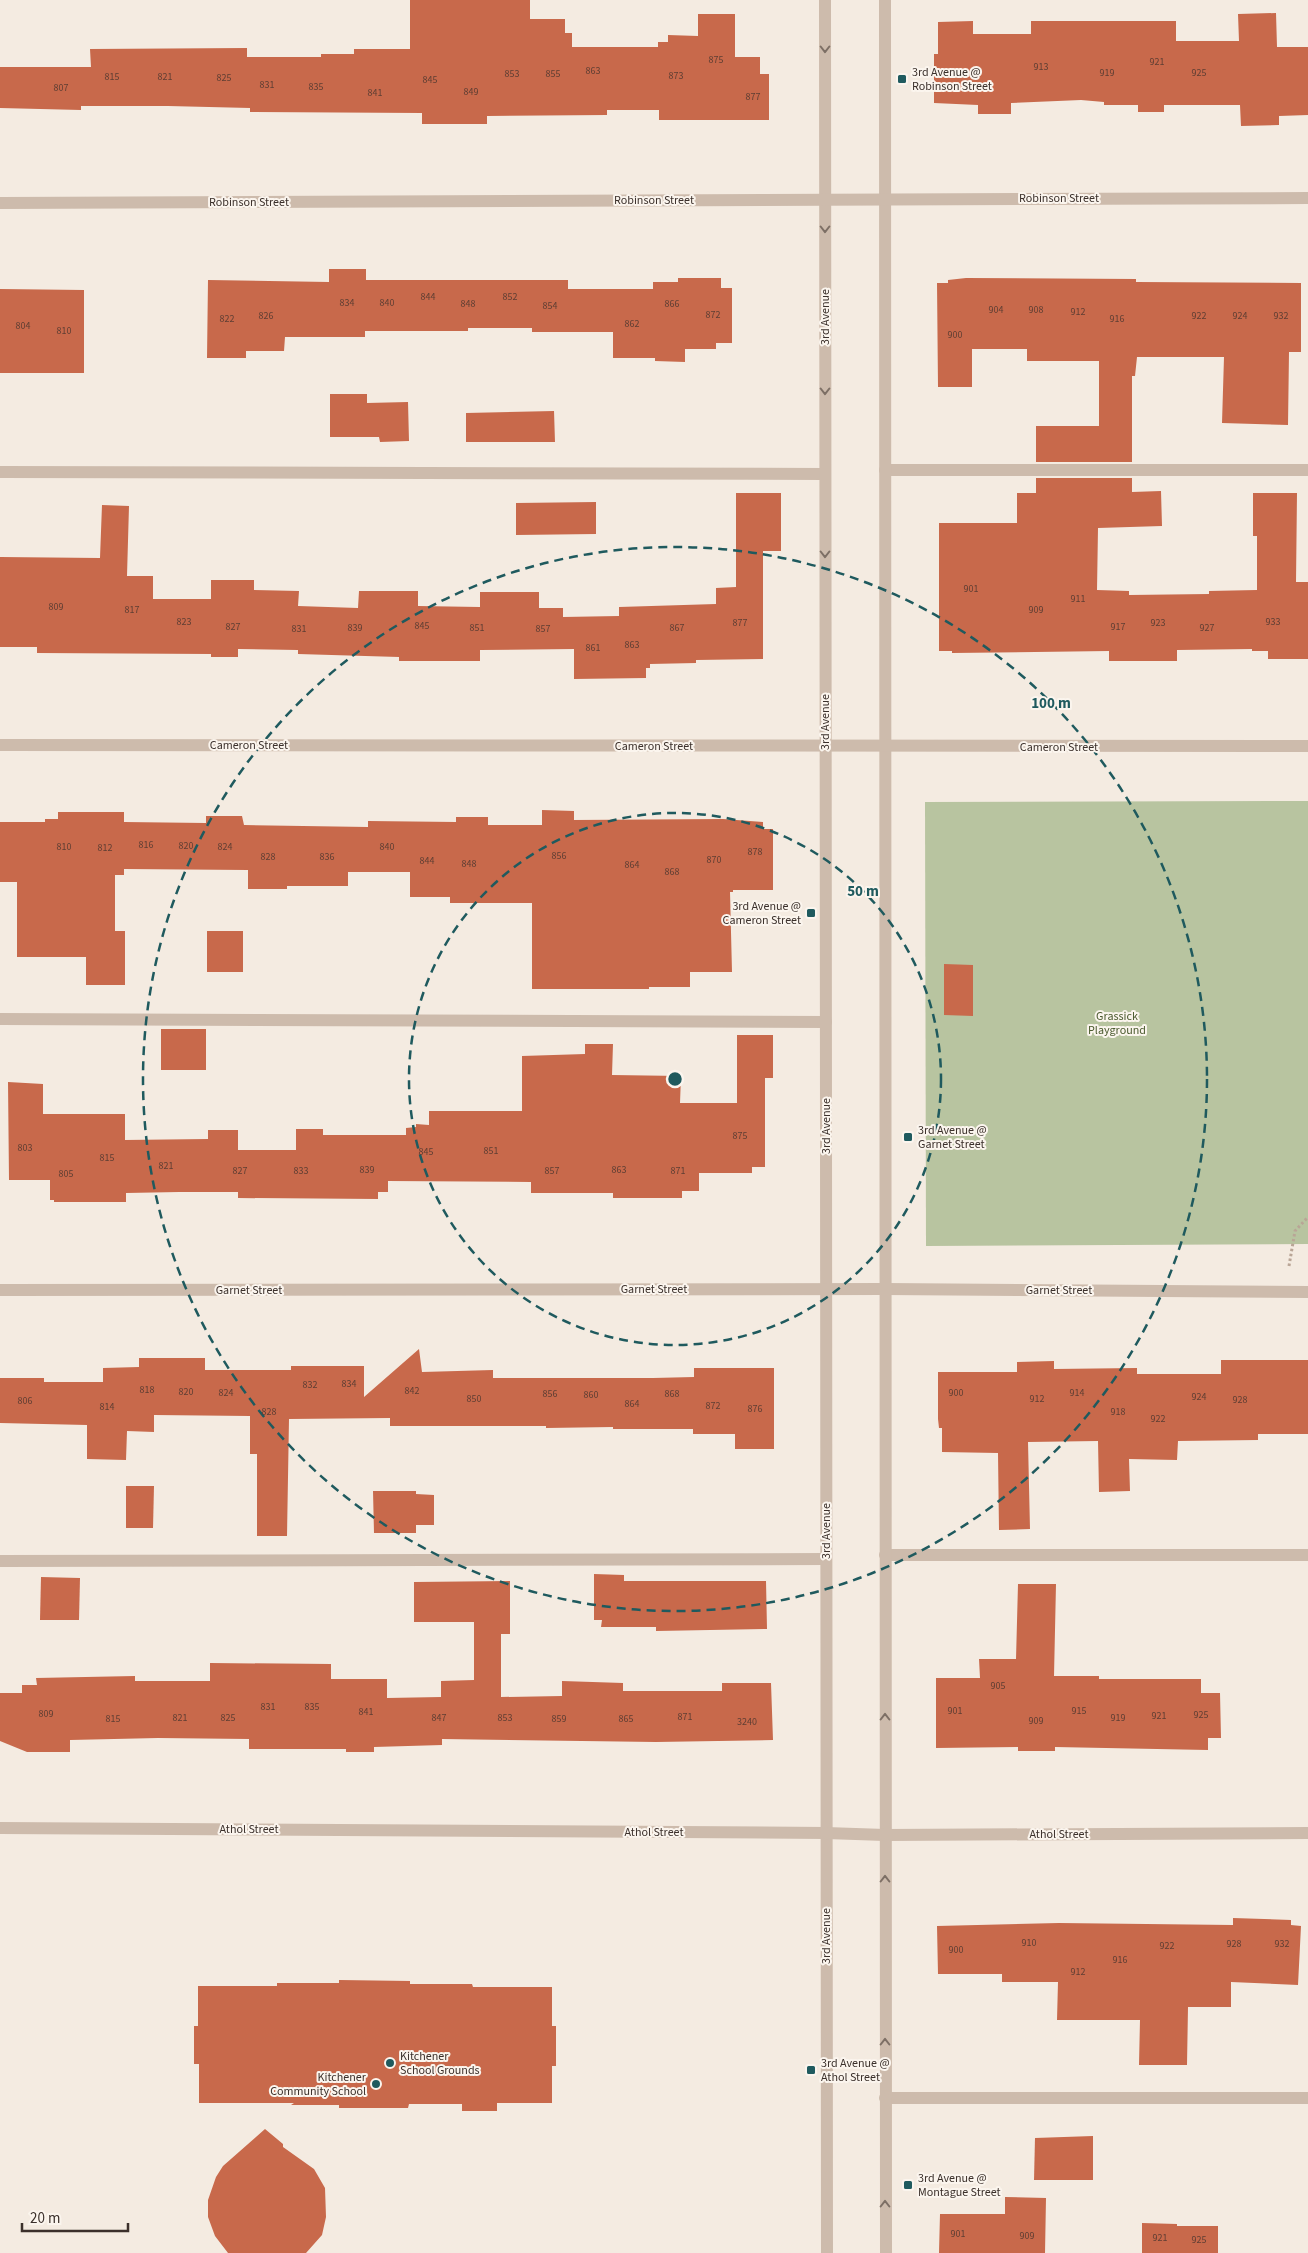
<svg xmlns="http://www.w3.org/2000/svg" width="1308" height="2253" viewBox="0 0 1308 2253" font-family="'Source Sans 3',sans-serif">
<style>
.green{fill:#b8c4a0}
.building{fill:#c8694b}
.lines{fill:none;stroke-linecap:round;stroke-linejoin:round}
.path{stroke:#b9a596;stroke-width:3;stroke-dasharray:2.5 2.5;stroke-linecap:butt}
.service{stroke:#cdbbac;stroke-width:12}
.minor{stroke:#cdbbac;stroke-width:12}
.oneway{stroke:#7d6f65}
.ring{fill:none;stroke:#1f5a5e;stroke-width:2.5;stroke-dasharray:9 6}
.poi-dot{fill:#1f5a5e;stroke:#fbf5ee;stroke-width:2}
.labels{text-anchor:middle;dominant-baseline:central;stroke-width:4;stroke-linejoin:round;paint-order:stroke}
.number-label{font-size:10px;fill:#5e3e33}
.poi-label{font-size:12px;fill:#3b302b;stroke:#fbf5ee;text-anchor:start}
.street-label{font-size:12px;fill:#3b302b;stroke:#fbf5ee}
.park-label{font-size:12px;fill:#4a5a2e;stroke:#fbf5ee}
.centre{fill:#1f5a5e;stroke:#fbf5ee;stroke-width:2.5}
.ring-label{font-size:15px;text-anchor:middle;font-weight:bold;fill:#1f5a5e;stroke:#fbf5ee;stroke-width:4;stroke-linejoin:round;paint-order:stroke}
</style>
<rect width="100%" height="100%" fill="#f4ebe1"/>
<!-- green -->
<polygon class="green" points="1308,801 1308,1244 926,1246 925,802"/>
<!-- building -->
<g class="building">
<polygon points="410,0 530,0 530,19 565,19 565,33 572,33 572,47 658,47 658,42 668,42 668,35 698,36 698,14 735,14 735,57 760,57 760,74 769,74 769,120 659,120 659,110 607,110 607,115 487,116 487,124 422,124 422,113 250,112 250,108 168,106 81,106 81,110 0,108 0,67 91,67 90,49 247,48 247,57 321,57 321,54 354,54 354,49 410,49"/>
<polygon points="1276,13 1277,47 1308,47 1308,115 1279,116 1279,125 1241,126 1240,105 1164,105 1164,112 1138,112 1138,105 1104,105 1104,102 1081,100 1011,103 1011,114 978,114 978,105 934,103 934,54 938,54 938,22 973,21 973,34 1031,34 1031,21 1176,21 1176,41 1239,41 1238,14"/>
<polygon points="329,269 366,269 366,280 568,280 568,289 653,289 653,282 678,282 678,278 721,278 721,288 732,288 732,343 716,343 716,349 685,349 685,362 655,361 655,358 613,358 613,332 532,332 532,328 468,328 468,331 365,331 365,337 285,337 284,351 246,351 246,358 207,358 208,280 329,282"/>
<polygon points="966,278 1136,279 1136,282 1301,283 1301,352 1289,352 1288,425 1222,423 1224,357 1137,357 1135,376 1132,376 1132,462 1036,462 1036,426 1099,426 1099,361 1027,361 1027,349 972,349 972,387 938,387 937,283 948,283 948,280"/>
<polygon points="0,289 84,290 84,373 0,373"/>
<polygon points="330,394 367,394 367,403 408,402 409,441 380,442 379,437 330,437"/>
<polygon points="554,411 555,442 466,442 466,413"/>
<polygon points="1036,478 1132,478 1132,492 1161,491 1162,526 1098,528 1097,590 1129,591 1129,595 1209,594 1209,591 1257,590 1257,536 1253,536 1253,493 1297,493 1296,582 1308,582 1308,659 1268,659 1268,651 1252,651 1252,649 1177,650 1177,661 1109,661 1109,651 952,653 952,651 939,651 939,523 1017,523 1017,493 1036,493"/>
<polygon points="736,493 781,493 781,551 763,551 763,659 696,660 696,663 650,664 650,668 646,668 646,678 574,679 574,649 480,650 480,661 399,661 399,657 298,654 298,650 238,649 238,657 211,657 211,654 37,653 37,647 0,647 0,557 100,558 102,505 129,506 127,576 153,576 153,599 211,599 211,580 254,580 254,590 299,591 298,606 358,608 359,591 418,591 418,606 480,607 480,592 539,592 539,608 563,608 563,617 619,616 619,607 716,604 716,588 736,587"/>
<polygon points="596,502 596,534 516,535 516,503"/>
<polygon points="542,810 574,811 574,820 723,819 763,822 763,829 773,829 773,890 733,890 733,892 730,892 732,972 690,972 690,987 649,987 649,989 532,989 532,903 450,903 450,897 410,897 410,872 348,872 348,886 287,886 287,889 248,889 248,870 124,869 124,875 115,875 115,931 125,931 125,985 86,985 86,957 17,957 17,882 0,882 0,822 45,822 45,819 58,819 58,812 124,812 124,822 206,823 206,816 242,816 244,825 368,827 368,821 456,822 456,817 488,817 488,825 542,825"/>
<rect x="207" y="931" width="36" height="41"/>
<polygon points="944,964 973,965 973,1016 944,1015"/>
<rect x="161" y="1029" width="45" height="41"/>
<polygon points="737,1035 773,1035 773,1078 765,1078 765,1167 752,1167 752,1173 699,1173 699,1191 682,1191 682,1198 613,1198 613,1193 531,1193 531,1182 388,1181 388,1192 378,1192 378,1199 238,1198 238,1192 179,1192 126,1193 126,1202 54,1202 54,1200 50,1200 50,1180 9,1180 8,1082 43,1084 43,1114 125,1114 125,1140 208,1139 208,1130 238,1130 238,1150 296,1150 296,1129 323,1129 323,1135 406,1135 406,1128 416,1127 416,1124 429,1125 429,1111 522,1111 522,1056 585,1054 585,1044 613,1044 612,1075 681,1076 680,1103 737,1103"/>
<polygon points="419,1349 422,1372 493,1370 493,1378 653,1378 694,1377 694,1368 774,1368 774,1449 735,1449 735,1434 693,1434 693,1429 613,1429 613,1427 546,1428 546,1426 390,1426 390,1418 289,1419 287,1536 257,1536 257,1454 250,1454 250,1416 154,1415 154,1432 127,1431 126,1460 87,1459 87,1425 0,1423 0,1378 44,1378 44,1382 103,1382 103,1368 139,1367 139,1358 205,1358 205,1370 291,1370 291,1366 364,1366 364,1397"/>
<polygon points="1221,1360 1308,1360 1308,1434 1258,1434 1258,1440 1178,1441 1177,1460 1129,1459 1130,1491 1099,1492 1098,1441 1028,1442 1030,1529 999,1530 998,1453 942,1452 942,1428 939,1428 938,1419 938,1372 1017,1372 1017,1362 1054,1361 1054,1369 1137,1368 1137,1374 1221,1374"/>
<polygon points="126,1486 154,1486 153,1528 126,1528"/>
<polygon points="373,1491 416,1491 416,1494 434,1495 434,1525 416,1525 416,1533 374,1533"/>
<polygon points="594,1574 624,1575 624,1581 766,1581 767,1629 656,1631 656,1627 601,1627 602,1620 594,1620"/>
<polygon points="41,1577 80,1578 79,1620 40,1620"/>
<polygon points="510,1581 510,1634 501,1634 501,1697 562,1696 562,1681 623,1683 623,1691 722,1691 722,1683 771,1683 773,1740 656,1742 442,1739 442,1745 374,1747 374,1752 346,1752 346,1749 249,1749 249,1739 158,1738 70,1740 70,1752 27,1752 0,1741 0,1693 22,1693 22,1685 37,1685 36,1678 135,1676 135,1681 210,1681 210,1663 331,1664 331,1679 387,1679 387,1698 441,1697 441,1681 474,1680 474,1622 414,1622 414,1582"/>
<polygon points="1018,1584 1056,1584 1054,1676 1099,1676 1099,1679 1201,1679 1201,1693 1220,1693 1221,1738 1208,1738 1208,1750 1055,1747 1055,1751 1018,1751 1018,1747 936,1748 936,1678 980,1678 979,1659 1016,1659"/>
<polygon points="1233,1918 1291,1920 1291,1925 1301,1926 1298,1985 1231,1982 1231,2007 1188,2007 1187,2065 1139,2065 1140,2020 1057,2020 1058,1982 1002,1982 1002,1974 938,1974 937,1926 1059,1923 1233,1925"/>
<polygon points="339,1980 410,1981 410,1984 472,1984 473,1987 552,1987 552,2026 556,2026 556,2066 552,2066 552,2103 497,2103 497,2111 462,2111 462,2104 409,2104 408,2108 339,2108 339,2105 291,2105 294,2103 199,2103 199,2064 194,2064 194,2026 198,2026 198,1986 277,1986 277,1983 339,1983"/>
<polygon points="265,2129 283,2144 283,2147 314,2169 325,2188 326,2217 322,2235 306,2253 228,2253 215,2236 208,2217 208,2200 216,2177 223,2166"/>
<polygon points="1093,2136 1093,2180 1034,2180 1035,2138"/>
<polygon points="1005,2197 1046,2198 1045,2253 939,2253 940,2214 1005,2214"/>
<polygon points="1142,2223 1177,2224 1177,2226 1218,2226 1218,2253 1142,2253"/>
</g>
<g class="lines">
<!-- path -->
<polyline class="path" points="1289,1266 1295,1231 1308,1217"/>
<!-- service -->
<g class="service">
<polyline points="885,470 1308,470"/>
<polyline points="0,472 825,474"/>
<polyline points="0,1019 826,1022"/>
<polyline points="885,1555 1308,1555"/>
<polyline points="0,1561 826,1559"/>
<polyline points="885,2098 1308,2098"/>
</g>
<!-- minor -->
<g class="minor">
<polyline points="825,0 827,2253"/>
<polyline points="885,0 886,2253"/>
<polyline points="0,203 1308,198"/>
<polyline points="0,745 1308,746"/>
<polyline points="0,1290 885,1289 1308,1292"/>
<polyline points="0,1828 826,1833 885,1835 1308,1833"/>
</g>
</g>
<!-- one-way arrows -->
<defs><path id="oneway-chevron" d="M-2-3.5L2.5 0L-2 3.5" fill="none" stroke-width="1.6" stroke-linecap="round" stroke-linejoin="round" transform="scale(1.25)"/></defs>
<g class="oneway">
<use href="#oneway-chevron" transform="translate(825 49) rotate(90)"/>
<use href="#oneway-chevron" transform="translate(825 229) rotate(90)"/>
<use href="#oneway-chevron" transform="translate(825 391) rotate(90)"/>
<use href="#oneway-chevron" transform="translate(825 554) rotate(90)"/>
<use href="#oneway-chevron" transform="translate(885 1717) rotate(-90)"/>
<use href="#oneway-chevron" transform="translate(885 1879) rotate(-90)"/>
<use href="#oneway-chevron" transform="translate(885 2042) rotate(-90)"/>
<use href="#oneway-chevron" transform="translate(885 2204) rotate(-90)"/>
</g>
<!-- distance rings -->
<g class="ring">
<circle cx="675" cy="1079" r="266"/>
<circle cx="675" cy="1079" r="532"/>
</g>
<!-- markers -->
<g class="poi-dot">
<rect x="897" y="74" width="10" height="10" rx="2.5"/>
<rect x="806" y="908" width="10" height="10" rx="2.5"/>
<rect x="903" y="1132" width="10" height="10" rx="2.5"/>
<circle cx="390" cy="2063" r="5"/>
<rect x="806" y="2065" width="10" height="10" rx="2.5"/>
<circle cx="376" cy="2084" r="5"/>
<rect x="903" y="2180" width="10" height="10" rx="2.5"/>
</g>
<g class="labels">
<!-- number labels -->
<g class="number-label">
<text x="716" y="60">875</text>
<text x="1157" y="62">921</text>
<text x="1041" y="67">913</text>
<text x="593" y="71">863</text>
<text x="1107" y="73">919</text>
<text x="1199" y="73">925</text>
<text x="512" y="74">853</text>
<text x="553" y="74">855</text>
<text x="676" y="76">873</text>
<text x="112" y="77">815</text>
<text x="165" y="77">821</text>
<text x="224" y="78">825</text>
<text x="430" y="80">845</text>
<text x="267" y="85">831</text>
<text x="316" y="87">835</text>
<text x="61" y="88">807</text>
<text x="471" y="92">849</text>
<text x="375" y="93">841</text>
<text x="753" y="97">877</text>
<text x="428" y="297">844</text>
<text x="510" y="297">852</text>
<text x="347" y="303">834</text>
<text x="387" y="303">840</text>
<text x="468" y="304">848</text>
<text x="672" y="304">866</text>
<text x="550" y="306">854</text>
<text x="996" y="310">904</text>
<text x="1036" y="310">908</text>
<text x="1078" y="312">912</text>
<text x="713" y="315">872</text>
<text x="266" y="316">826</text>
<text x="1199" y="316">922</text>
<text x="1240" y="316">924</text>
<text x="1281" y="316">932</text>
<text x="227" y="319">822</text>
<text x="1117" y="319">916</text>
<text x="632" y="324">862</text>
<text x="23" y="326">804</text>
<text x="64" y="331">810</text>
<text x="955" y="335">900</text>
<text x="971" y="589">901</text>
<text x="1078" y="599">911</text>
<text x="56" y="607">809</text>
<text x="132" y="610">817</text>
<text x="1036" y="610">909</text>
<text x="184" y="622">823</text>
<text x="1273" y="622">933</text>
<text x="740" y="623">877</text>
<text x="1158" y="623">923</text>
<text x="422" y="626">845</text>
<text x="233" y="627">827</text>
<text x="1118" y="627">917</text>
<text x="355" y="628">839</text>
<text x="477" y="628">851</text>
<text x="677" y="628">867</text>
<text x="1207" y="628">927</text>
<text x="299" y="629">831</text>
<text x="543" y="629">857</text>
<text x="632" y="645">863</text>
<text x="593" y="648">861</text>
<text x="146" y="845">816</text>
<text x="186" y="846">820</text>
<text x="64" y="847">810</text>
<text x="225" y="847">824</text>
<text x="387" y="847">840</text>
<text x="105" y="848">812</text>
<text x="755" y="852">878</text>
<text x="559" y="856">856</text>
<text x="268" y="857">828</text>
<text x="327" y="857">836</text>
<text x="714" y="860">870</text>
<text x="427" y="861">844</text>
<text x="469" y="864">848</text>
<text x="632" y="865">864</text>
<text x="672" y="872">868</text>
<text x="740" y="1136">875</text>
<text x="25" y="1148">803</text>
<text x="491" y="1151">851</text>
<text x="426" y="1152">845</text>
<text x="107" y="1158">815</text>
<text x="166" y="1166">821</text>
<text x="367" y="1170">839</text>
<text x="619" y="1170">863</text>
<text x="240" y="1171">827</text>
<text x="301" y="1171">833</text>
<text x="552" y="1171">857</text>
<text x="678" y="1171">871</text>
<text x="66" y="1174">805</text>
<text x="349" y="1384">834</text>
<text x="310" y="1385">832</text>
<text x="147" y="1390">818</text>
<text x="412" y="1391">842</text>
<text x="186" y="1392">820</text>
<text x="226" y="1393">824</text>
<text x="956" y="1393">900</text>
<text x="1077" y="1393">914</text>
<text x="550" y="1394">856</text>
<text x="672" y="1394">868</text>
<text x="591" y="1395">860</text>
<text x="1199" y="1397">924</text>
<text x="474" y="1399">850</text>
<text x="1037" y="1399">912</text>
<text x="1240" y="1400">928</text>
<text x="25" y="1401">806</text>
<text x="632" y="1404">864</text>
<text x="713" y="1406">872</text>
<text x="107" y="1407">814</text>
<text x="755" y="1409">876</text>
<text x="269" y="1412">828</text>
<text x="1118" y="1412">918</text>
<text x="1158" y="1419">922</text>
<text x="998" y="1686">905</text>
<text x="268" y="1707">831</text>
<text x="312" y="1707">835</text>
<text x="955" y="1711">901</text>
<text x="1079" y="1711">915</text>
<text x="366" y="1712">841</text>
<text x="46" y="1714">809</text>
<text x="1201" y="1715">925</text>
<text x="1159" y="1716">921</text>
<text x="685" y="1717">871</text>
<text x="180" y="1718">821</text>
<text x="228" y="1718">825</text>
<text x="439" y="1718">847</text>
<text x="505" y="1718">853</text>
<text x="1118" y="1718">919</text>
<text x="113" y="1719">815</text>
<text x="559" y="1719">859</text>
<text x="626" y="1719">865</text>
<text x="1036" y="1721">909</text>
<text x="747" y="1722">3240</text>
<text x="1029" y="1943">910</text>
<text x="1234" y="1944">928</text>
<text x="1282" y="1944">932</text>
<text x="1167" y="1946">922</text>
<text x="956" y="1950">900</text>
<text x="1120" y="1960">916</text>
<text x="1078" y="1972">912</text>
<text x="958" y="2234">901</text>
<text x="1027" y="2236">909</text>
<text x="1160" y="2238">921</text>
<text x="1199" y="2240">925</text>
</g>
<!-- poi labels -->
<g class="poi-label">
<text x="912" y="72">3rd Avenue @<tspan x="912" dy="14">Robinson Street</tspan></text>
<text x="801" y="906" text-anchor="end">3rd Avenue @<tspan x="801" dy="14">Cameron Street</tspan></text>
<text x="918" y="1130">3rd Avenue @<tspan x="918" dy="14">Garnet Street</tspan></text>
<text x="400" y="2056">Kitchener<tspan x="400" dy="14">School Grounds</tspan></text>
<text x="821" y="2063">3rd Avenue @<tspan x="821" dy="14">Athol Street</tspan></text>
<text x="366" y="2077" text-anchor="end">Kitchener<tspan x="366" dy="14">Community School</tspan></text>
<text x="918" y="2178">3rd Avenue @<tspan x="918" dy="14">Montague Street</tspan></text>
</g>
<!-- street labels -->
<g class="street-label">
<text x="1059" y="198">Robinson Street</text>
<text x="654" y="200">Robinson Street</text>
<text x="249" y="202">Robinson Street</text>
<text transform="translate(825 317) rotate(-90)">3rd Avenue</text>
<text transform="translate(825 722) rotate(-90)">3rd Avenue</text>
<text x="249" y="745">Cameron Street</text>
<text x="654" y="746">Cameron Street</text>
<text x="1059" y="747">Cameron Street</text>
<text transform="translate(826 1126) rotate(-90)">3rd Avenue</text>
<text x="654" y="1289">Garnet Street</text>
<text x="249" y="1290">Garnet Street</text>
<text x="1059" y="1290">Garnet Street</text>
<text transform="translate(826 1531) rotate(-90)">3rd Avenue</text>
<text x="249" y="1829">Athol Street</text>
<text x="654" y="1832">Athol Street</text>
<text x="1059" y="1834">Athol Street</text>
<text transform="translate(826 1936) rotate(-90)">3rd Avenue</text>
</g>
<!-- park labels -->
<g class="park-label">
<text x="1117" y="1016">Grassick<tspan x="1117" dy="14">Playground</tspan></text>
</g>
</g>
<circle cx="675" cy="1079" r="8" class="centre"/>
<g class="ring-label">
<text x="1051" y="708">100 m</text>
<text x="863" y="896">50 m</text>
</g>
<!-- scale -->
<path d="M22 2223v8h106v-8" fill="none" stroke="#3b302b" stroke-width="2.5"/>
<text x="30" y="2223" font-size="15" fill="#3b302b" stroke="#fbf5ee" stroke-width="4" paint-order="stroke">20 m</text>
</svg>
